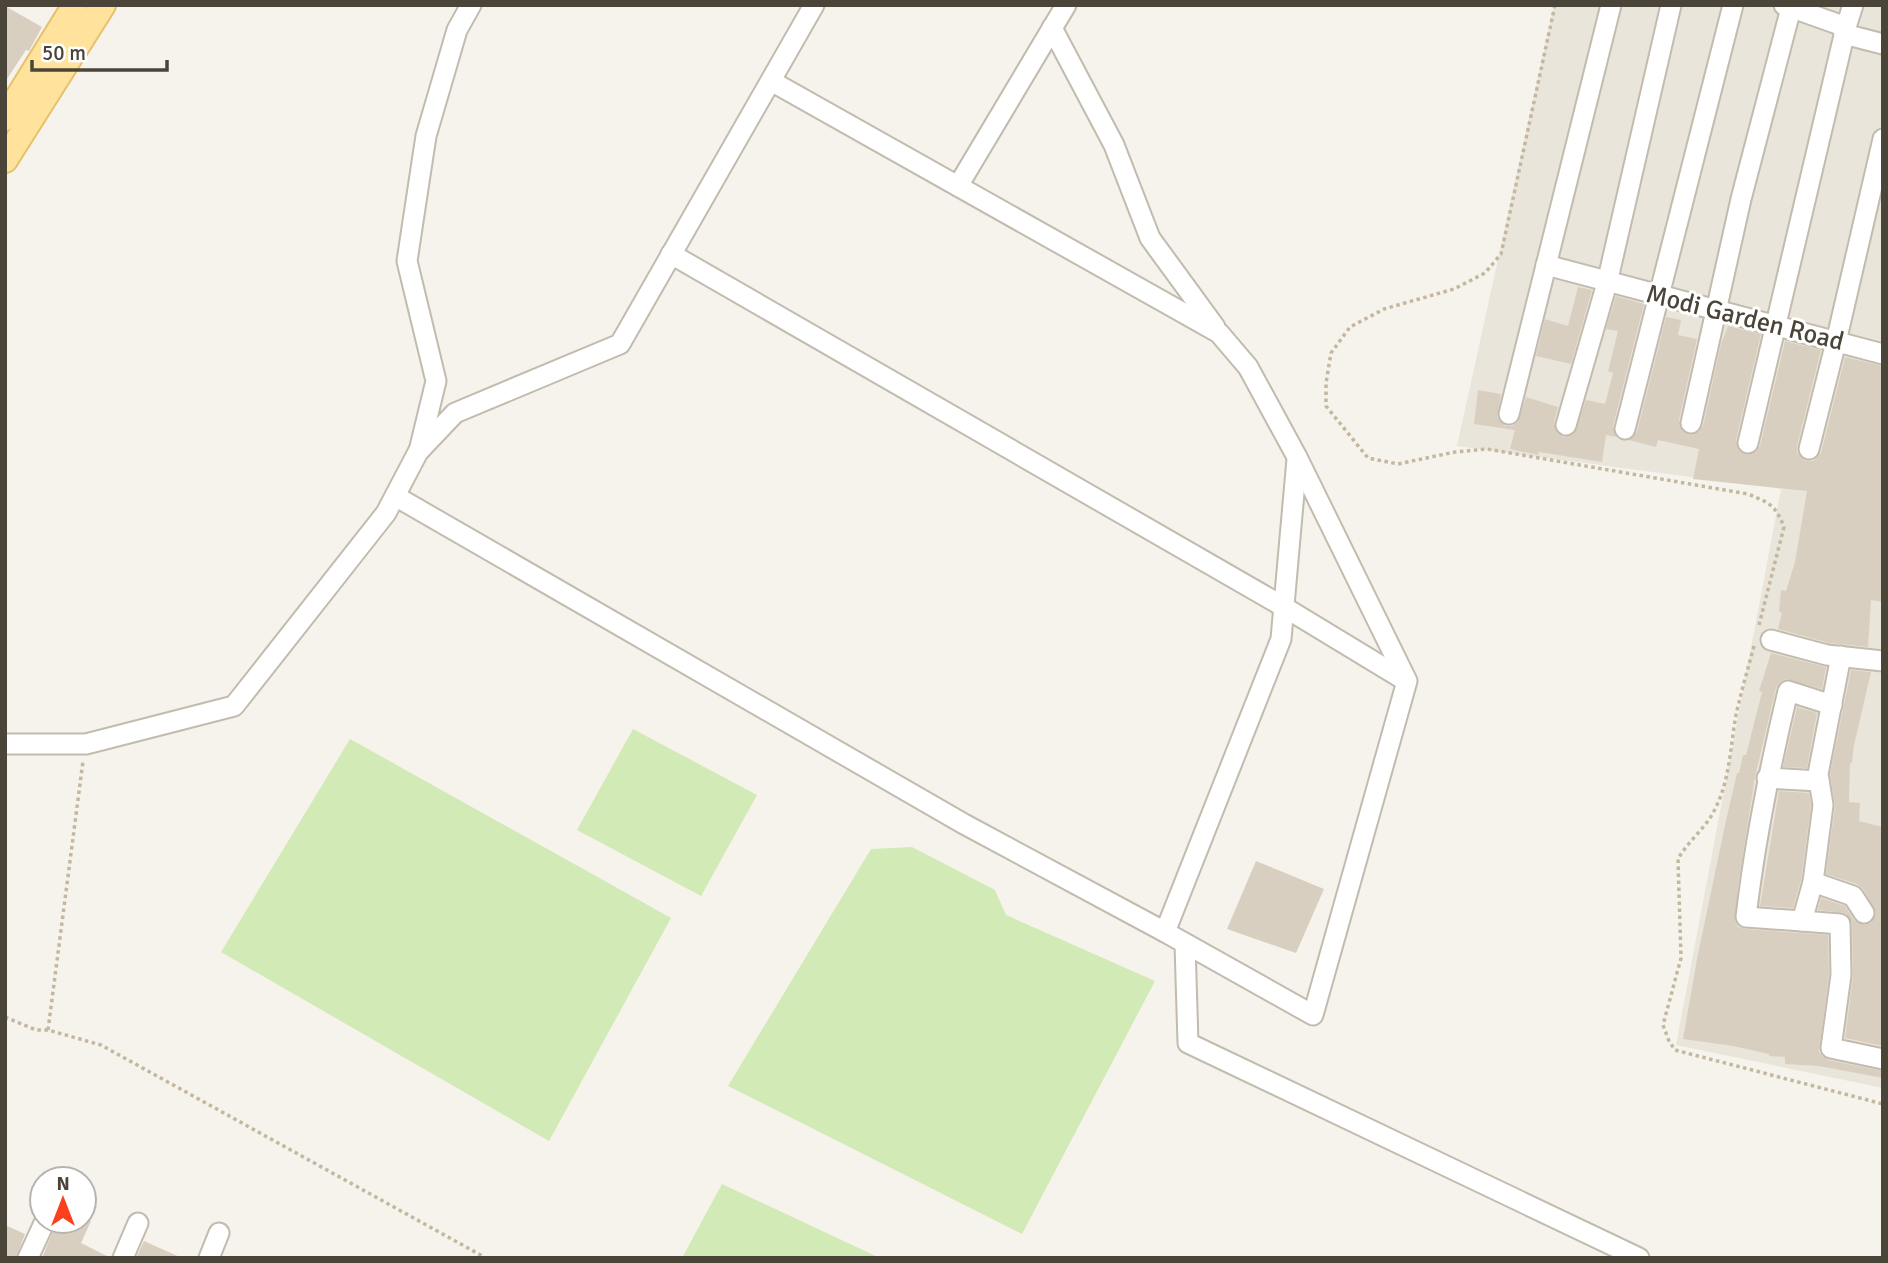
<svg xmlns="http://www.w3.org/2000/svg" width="1888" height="1263" viewBox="0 0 1888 1263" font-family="Signika,sans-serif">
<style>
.residential{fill:#eae5da}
.green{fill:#d2eab5}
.building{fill:#d8cfc1}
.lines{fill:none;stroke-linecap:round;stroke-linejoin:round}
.minor-casing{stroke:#c2bbae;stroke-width:23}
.major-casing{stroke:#e6c16a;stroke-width:28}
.path{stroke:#c4b79f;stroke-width:3.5;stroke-dasharray:3.5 3.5;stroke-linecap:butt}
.minor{stroke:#fff;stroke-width:19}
.major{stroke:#ffe39c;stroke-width:24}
.labels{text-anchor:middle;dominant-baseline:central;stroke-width:6;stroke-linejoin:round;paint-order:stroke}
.street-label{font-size:26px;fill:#4b4439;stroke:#fff}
</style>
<rect width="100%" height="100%" fill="#f6f3ec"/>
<!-- residential -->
<polygon class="residential" points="1554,5 1883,5 1883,1088 1676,1045 1781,489 1457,446"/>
<!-- green -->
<g class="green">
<polygon points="633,729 757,795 701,896 577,830"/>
<polygon points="350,739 671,918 549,1141 221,952"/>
<polygon points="912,847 995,890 1006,915 1155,981 1022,1234 728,1086 871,849"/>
<polygon points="722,1184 880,1258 682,1258"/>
</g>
<!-- building -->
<g class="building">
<polygon points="5,6 42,27 29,51 26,50 5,82"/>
<polygon points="1578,287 1592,290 1571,364 1536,356 1545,319 1568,326"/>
<polygon points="1616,296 1644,304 1613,426 1616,437 1606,435 1602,462 1539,452 1538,455 1510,449 1515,430 1474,424 1478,390 1501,394 1497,417 1505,426 1512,426 1518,422 1526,397 1558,407 1554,422 1557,433 1563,437 1574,434 1586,400 1605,404 1613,373 1608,371 1618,331 1606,329"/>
<polygon points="1666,317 1681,320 1678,335 1697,339 1679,420 1682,431 1689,435 1699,432 1703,426 1721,344 1728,326 1761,334 1736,440 1739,451 1746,455 1756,452 1760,446 1785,341 1821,350 1797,446 1797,453 1805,461 1813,461 1821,453 1845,357 1883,366 1883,602 1871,600 1868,647 1829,643 1778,629 1782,613 1779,612 1781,590 1786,591 1795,562 1807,491 1693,479 1699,449 1658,440 1656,447 1629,440 1637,432"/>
<polygon points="1771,653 1826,667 1822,689 1786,679 1780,682 1776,688 1755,777 1738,886 1735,921 1738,927 1745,929 1828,935 1829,974 1819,1052 1828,1060 1883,1071 1883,1078 1819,1066 1785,1064 1785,1057 1769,1056 1769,1054 1733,1046 1683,1039 1697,959 1725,825 1737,773 1739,773 1743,755 1746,755 1762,692 1759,691"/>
<polygon points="1851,670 1871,672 1854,745 1852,763 1850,763 1849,802 1860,803 1859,821 1883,827 1883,1046 1845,1038 1853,976 1852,923 1846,913 1818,910 1821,898 1845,906 1854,920 1864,925 1871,923 1876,913 1863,889 1857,884 1826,874 1835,806 1830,774"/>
<polygon points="1797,707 1817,713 1807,768 1783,767"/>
<polygon points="1779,791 1809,793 1811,805 1801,880 1793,908 1760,906"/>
<polygon points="1256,861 1324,889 1296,953 1227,929"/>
<polygon points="57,1221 91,1221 81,1243 111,1258 42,1258"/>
<polygon points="5,1225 25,1234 16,1258 5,1258"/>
<polygon points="144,1241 182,1258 136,1258"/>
</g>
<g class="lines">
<!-- minor casing -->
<g class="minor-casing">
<g id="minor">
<polyline points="1784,5 1846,27 1853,5"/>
<polyline points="1052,28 1114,145 1150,238 1215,327"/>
<polyline points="1844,34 1883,44"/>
<polyline points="771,81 1219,333 1248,367 1297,457 1407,681 1313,1015 1165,932"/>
<polyline points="958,186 1066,5"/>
<polyline points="671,254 1284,607 1406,681"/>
<polyline points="1546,265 1883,354"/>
<polyline points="1509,414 1611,5"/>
<polyline points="1691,423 1741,199 1791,8"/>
<polyline points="1566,425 1607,283 1671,5"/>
<polyline points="1625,429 1733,5"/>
<polyline points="1748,443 1846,27"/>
<polyline points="1809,449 1836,342 1883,139"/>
<polyline points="419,451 436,381 407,261 426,136 457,30 471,5"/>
<polyline points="395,496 964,824 1165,932 1281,639 1297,459"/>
<polyline points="1771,640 1827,655 1883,661"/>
<polyline points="1841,656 1818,774 1823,805 1813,882 1853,896 1864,913"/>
<polyline points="5,744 86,744 234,706 386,513 418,452 455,413 620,344 814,5"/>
<polyline points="1767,778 1819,781"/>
<path d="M1813,882L1802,921L1746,917C1755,840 1770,766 1788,691L1832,705"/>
<polyline points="1802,921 1840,924 1841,975 1831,1048 1883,1059"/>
<polyline points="1185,944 1188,1043 1639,1258"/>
<polyline points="28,1258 45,1221"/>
<polyline points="123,1258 138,1223"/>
<polyline points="209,1258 219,1233"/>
</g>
</g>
<!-- major casing -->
<g class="major-casing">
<g id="major">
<polyline points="5,118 75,5"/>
<polyline points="5,160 103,5"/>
</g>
</g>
<!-- path -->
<g class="path">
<path d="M1555,5L1501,254L1485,273L1454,289L1384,309L1350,327L1331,353L1326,383V406L1368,458L1398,464L1455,452L1487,449L1748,494C1769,503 1775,504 1784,527L1759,625"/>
<path d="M1754,646C1748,669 1741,692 1736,715C1730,748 1730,781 1714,811C1705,829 1688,841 1678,859L1681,958L1663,1025L1669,1041L1675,1050L1883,1104"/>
<polyline points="5,1017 36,1030 48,1030 101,1045 486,1258"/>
<polyline points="48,1030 83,761"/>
</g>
<!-- minor -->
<use href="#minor" class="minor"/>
<!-- major -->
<use href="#major" class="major"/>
</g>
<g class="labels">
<!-- street labels -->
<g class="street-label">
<text transform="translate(1745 318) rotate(14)">Modi Garden Road</text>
</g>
</g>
<!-- border -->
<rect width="1888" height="1263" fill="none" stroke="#4b4439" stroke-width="14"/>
<!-- north arrow -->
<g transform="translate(63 1200)"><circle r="33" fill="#ffffff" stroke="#b7b4b0" stroke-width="2"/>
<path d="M0-5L12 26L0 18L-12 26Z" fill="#fc3f1d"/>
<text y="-10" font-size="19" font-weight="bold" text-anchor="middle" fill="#4b4439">N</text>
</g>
<!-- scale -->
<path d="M32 60v10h135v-10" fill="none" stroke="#4b4439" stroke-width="3.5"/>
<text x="42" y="60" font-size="21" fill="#4b4439" stroke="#ffffff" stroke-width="5" paint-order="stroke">50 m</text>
</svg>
